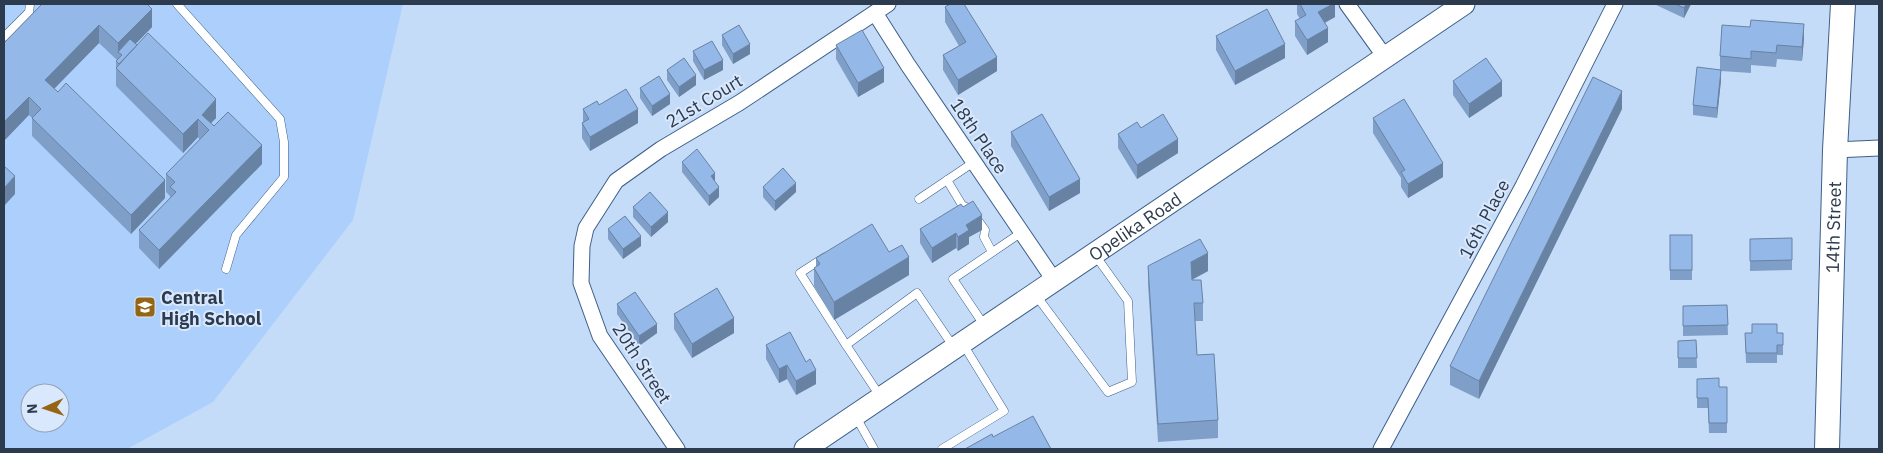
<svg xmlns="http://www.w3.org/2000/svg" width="1883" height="453" viewBox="0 0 1883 453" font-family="'IBM Plex Sans',sans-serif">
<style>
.built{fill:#adcffb;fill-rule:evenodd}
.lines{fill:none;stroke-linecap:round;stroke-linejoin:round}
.service-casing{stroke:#3d5f89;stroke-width:9}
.minor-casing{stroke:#3d5f89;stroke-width:17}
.secondary-casing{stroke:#3d5f89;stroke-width:23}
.primary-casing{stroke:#3d5f89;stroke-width:26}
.service{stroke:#fff;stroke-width:8}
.minor{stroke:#fff;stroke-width:15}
.secondary{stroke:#fff;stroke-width:21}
.primary{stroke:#fff;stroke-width:24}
.wall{fill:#7f9fc8}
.shaded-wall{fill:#6882a3}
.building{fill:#94b9e9;stroke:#6882a3}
.labels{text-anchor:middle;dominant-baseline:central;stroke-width:4;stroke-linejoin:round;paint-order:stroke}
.street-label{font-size:18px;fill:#2c3b4e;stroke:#d9e8fc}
.poi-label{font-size:18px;font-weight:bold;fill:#2c3b4e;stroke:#d9e8fc;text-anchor:start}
</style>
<rect width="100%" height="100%" fill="#c5dcf9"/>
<!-- built -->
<path class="built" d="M4,4H403L353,220L213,402L127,449H4ZM30,393H60V423H30Z"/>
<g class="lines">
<!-- service casing -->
<g class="service-casing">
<g id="service">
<polyline points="177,4 280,119 284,142 284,177 236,235 226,269"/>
<polyline points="4,37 29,12 30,4"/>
<polyline points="947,180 962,205 970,209 985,230 984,237 992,252"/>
<polyline points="919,199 974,162"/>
<polyline points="825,257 800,273 846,345"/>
<polyline points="1035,294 1108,392 1132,382 1128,301 1095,255"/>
<polyline points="984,325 953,279 1022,232"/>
<polyline points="880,396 846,345 917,293 953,346"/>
<polyline points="856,417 874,449"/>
<polyline points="942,449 1004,411 963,344"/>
</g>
</g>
<!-- minor casing -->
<g class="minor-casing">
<g id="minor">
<polyline points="1347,4 1385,57"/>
<polyline points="875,13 908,65 1054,280"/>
<polyline points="1835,150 1879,148"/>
<polyline points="677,449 600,336 581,283 582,246 586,228 616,181 661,149 739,103 888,4"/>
<polyline points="1381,449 1523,186 1615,4"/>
</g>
</g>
<!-- secondary casing -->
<g class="secondary-casing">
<g id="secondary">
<path id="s1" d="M805,449L1464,4"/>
</g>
</g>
<!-- primary casing -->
<g class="primary-casing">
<g id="primary">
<path id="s2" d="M1827,449L1835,150L1843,4"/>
</g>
</g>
<!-- service -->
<use href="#service" class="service"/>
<!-- minor -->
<use href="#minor" class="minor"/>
<!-- secondary -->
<use href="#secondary" class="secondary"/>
<!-- primary -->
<use href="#primary" class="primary"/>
</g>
<!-- wall -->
<g class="wall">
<polygon points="42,4 152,27 135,44 216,118 211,123 262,164 159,269 139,248 139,230 170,198 170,196 166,192 166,174 200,140 198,137 183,153 116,86 116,61 117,60 99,43 54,89 165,198 131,234 32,136 32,118 29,115 5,42"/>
<polygon points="1297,4 1335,4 1335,17 1325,23 1328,42 1307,55 1295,36 1295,21 1300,19 1297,14"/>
<polygon points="1654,4 1691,4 1684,18"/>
<polygon points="945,7 997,71 958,95 943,70 943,55 959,46 945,22"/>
<polygon points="722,35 750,54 733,64 722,45"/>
<polygon points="1216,36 1285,58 1235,85 1216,50"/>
<polygon points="1804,38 1802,61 1777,59 1776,67 1751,65 1751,73 1721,71 1721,80 1717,118 1693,115 1693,105 1720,70 1720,56"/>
<polygon points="836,45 884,82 858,97 836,59"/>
<polygon points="693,51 723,70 704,80 693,61"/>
<polygon points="667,70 696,85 679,97 667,80"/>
<polygon points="1453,81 1502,96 1469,118 1453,95"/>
<polygon points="640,88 670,104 652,116 640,98"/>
<polygon points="599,105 638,123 590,151 582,138 582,123 583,122 583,109"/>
<polygon points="1622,109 1479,399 1450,385 1450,366"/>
<polygon points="1373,118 1443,177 1408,198 1401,187 1401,178 1373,133"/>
<polygon points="1141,128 1178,153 1137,179 1118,148 1118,134"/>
<polygon points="1011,132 1080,193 1049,211 1011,146"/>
<polygon points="682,162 715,182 719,197 709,206 682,172"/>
<polygon points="763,187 796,192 775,211 763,197"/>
<polygon points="633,207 668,222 651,237 633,217"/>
<polygon points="963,207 982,230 969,237 969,244 958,251 956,248 932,263 920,243 920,229"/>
<polygon points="608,229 641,246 623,259 608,239"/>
<rect x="1670" y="235" width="22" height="45"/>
<polygon points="1792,238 1792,270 1750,271 1750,239"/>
<polygon points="889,252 909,275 834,320 814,286 814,268 816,267 816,258"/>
<polygon points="1148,266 1208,271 1192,280 1203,303 1203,321 1195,321 1197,355 1218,420 1218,438 1158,442 1148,284"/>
<polygon points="617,304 657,333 639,346 617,314"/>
<polygon points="1727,305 1728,335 1683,336 1683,306"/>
<polygon points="674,314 734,333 692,358 674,329"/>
<polygon points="1745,333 1783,333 1783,355 1777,355 1777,363 1746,363"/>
<polygon points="1696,340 1697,368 1678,368 1678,341"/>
<polygon points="766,345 816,384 796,395 787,379 779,383 766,359"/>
<polygon points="1697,379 1719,387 1727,387 1727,433 1709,433 1708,408 1697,408"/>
</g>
<!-- shaded-wall -->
<g class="shaded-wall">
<polygon points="1333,4 1335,4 1335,17 1318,26 1318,12"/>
<polygon points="1686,4 1691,4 1684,18 1684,8"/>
<polygon points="152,9 152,27 122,58 122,55 118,52 118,43"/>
<polygon points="1804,24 1804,38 1802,61 1802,47"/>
<polygon points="99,25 99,43 45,98 45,80"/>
<polygon points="1328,28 1328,42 1307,55 1307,40"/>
<polygon points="750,44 750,54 733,64 733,54"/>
<polygon points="1285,44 1285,58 1235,85 1235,71"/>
<polygon points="997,57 997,71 958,95 958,80"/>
<polygon points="723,60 723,70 704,80 704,70"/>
<polygon points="884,68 884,82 858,97 858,83"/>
<polygon points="1721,70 1721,80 1717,118 1717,108"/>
<polygon points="696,75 696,85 679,97 679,87"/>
<polygon points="1502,81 1502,96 1469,118 1469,104"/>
<polygon points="1622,91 1622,109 1479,399 1479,381"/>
<polygon points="670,94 670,104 652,116 652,106"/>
<polygon points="29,97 29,115 4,141 4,122"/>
<polygon points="216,99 216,118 206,128 202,115"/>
<polygon points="638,109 638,123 590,151 590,137"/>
<polygon points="198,119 198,137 183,153 183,134"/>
<polygon points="1178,139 1178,153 1137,179 1137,165"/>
<polygon points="262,145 262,164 159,269 159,250"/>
<polygon points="1443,163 1443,177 1408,198 1408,184"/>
<polygon points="715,173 715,183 711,176"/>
<polygon points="15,176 15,194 4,206 4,188"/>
<polygon points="1080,179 1080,193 1049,211 1049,197"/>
<polygon points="165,180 165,198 131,234 131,215"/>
<polygon points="796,183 796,192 775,211 775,201"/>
<polygon points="719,187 719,197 709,206 709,196"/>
<polygon points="668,212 668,222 651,237 651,227"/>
<polygon points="982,215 982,230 969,237 969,244 958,251 958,237 966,225"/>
<polygon points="956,233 956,248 932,263 932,248"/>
<polygon points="641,236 641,246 623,259 623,249"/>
<polygon points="1208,253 1208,271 1191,280 1191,262"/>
<polygon points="909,257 909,275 834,320 834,302"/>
<polygon points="734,318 734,333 692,358 692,344"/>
<polygon points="657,324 657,333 639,346 639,336"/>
<polygon points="787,365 787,379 779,383 779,369"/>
<polygon points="816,370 816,384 796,395 796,381"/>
</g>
<!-- building -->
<g class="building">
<polygon points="42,4 147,4 152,9 118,43 99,25 45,80 58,92 66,83 165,180 131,215 32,118 41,109 29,97 4,122 4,41 5,42"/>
<polygon points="950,4 964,4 997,57 958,80 943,55 966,42 945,7"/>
<polygon points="1300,4 1333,4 1318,12 1328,28 1307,40 1295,21 1306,15"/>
<polygon points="1675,4 1686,4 1684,8"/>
<polygon points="1267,9 1285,44 1235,71 1216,36"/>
<polygon points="1751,20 1804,24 1802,47 1777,45 1776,53 1751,51 1751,59 1720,56 1722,25 1750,27"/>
<polygon points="739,25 750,44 733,54 722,35"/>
<polygon points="862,30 884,68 858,83 836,45"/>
<polygon points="148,33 216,99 202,115 214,126 228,112 262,145 159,250 139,230 176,192 170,187 175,182 166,174 209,130 198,119 183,134 116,68"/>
<polygon points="130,39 137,45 119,64 116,61 122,55 118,52"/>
<polygon points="712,41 723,60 704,70 693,51"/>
<polygon points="684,58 696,75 679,87 667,70"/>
<polygon points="1486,58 1502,81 1469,104 1453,81"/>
<polygon points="1697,67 1721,70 1717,108 1693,105"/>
<polygon points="659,76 670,94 652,106 640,88"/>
<polygon points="1593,77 1622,91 1479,381 1450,366"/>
<polygon points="626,89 638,109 590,137 582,123 589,119 583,109 597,101 599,105"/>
<polygon points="1404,99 1443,163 1408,184 1401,172 1405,170 1373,118"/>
<polygon points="1042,114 1080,179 1049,197 1011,132"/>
<polygon points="1163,114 1178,139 1137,165 1118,134 1137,122 1141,128"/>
<polygon points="697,149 715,173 711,176 719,187 709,196 682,162"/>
<polygon points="4,166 15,176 4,188"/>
<polygon points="783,168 796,183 775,201 763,187"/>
<polygon points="650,192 668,212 651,227 633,207"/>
<polygon points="973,201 982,215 966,225 969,230 958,237 956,233 932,248 920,229 961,204 963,207"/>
<polygon points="625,216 641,236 623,249 608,229"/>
<polygon points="872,224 889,252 902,245 909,257 834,302 814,268 820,264 816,258"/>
<rect x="1670" y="235" width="22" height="35"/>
<polygon points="1792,238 1792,260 1750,261 1750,239"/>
<polygon points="1200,239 1208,253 1191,262 1192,280 1201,280 1203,303 1194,303 1197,355 1214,354 1218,420 1158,424 1148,266"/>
<polygon points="717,288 734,318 692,344 674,314"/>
<polygon points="635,292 657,324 639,336 617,304"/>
<polygon points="1727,305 1728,325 1683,326 1683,306"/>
<polygon points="1752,324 1777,324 1777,333 1783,333 1783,345 1777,345 1777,353 1746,353 1745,333 1752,333"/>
<polygon points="790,332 806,362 810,359 816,370 796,381 787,365 779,369 766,345"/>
<polygon points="1696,340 1697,358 1678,358 1678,341"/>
<polygon points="1719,378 1719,387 1727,387 1727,423 1709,423 1708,398 1697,398 1697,379"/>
<polygon points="1033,416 1051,449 965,449 992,434 993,437"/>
</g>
<!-- icons -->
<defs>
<g id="school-square" transform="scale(1.125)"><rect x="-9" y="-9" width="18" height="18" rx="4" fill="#946514" stroke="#d9e8fc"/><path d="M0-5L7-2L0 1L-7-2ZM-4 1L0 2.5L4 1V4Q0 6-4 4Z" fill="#fff"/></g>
</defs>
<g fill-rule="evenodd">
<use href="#school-square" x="145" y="307"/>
</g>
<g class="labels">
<!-- street labels -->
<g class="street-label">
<text transform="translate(704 101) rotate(-31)">21st Court</text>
<text transform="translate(979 136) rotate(56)">18th Place</text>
<text transform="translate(1484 219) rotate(-62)">16th Place</text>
<text stroke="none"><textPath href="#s1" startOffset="398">Opelika Road</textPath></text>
<text stroke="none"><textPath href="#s2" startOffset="222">14th Street</textPath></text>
<text transform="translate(642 363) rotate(57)">20th Street</text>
</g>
<!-- poi labels -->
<g class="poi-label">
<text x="161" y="297">Central<tspan x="161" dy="21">High School</tspan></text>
</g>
</g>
<!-- border -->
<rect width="1883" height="453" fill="none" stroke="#2c3b4e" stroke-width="10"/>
<!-- north arrow -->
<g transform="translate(45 408) rotate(267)"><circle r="24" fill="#d9e8fc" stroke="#94a3b6"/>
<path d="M0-4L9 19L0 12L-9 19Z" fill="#946514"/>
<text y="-8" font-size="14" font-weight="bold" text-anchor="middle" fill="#2c3b4e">N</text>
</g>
</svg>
